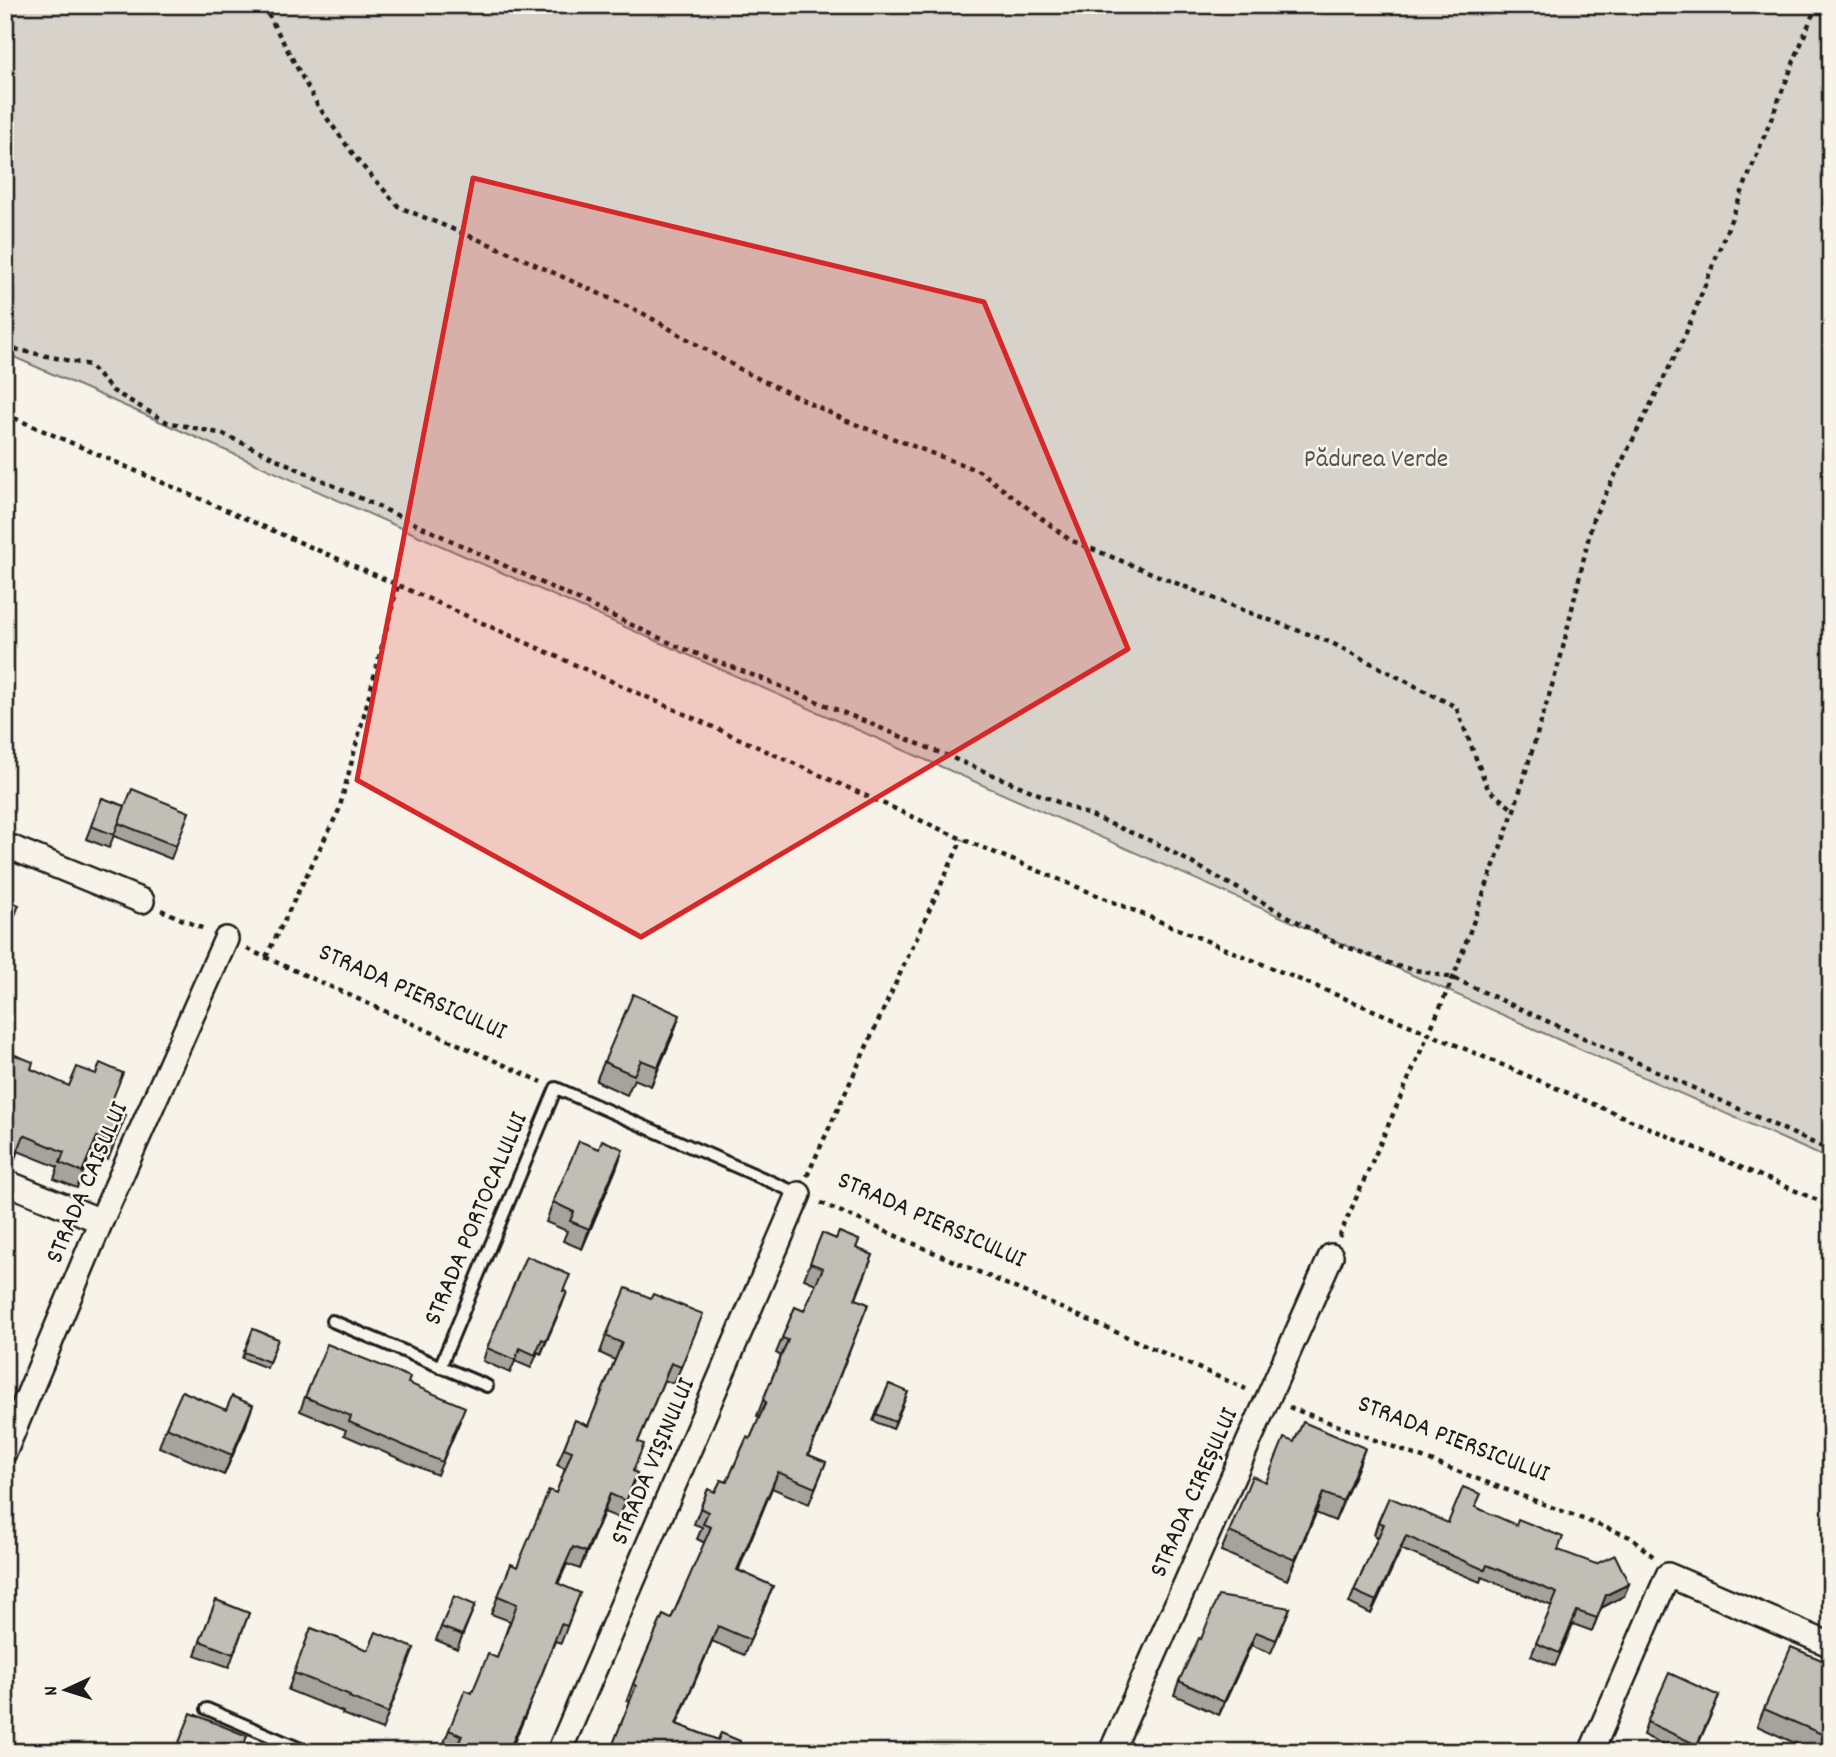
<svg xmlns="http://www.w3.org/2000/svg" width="1836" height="1757" viewBox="0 0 1836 1757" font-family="Dekko,sans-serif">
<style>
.green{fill:#d7d3cb;stroke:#7a7874;stroke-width:2}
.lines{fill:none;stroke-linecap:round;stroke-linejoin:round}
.service-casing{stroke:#1c1c1c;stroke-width:16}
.minor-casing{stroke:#1c1c1c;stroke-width:28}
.path{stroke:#1c1c1c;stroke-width:4.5;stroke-dasharray:5 5;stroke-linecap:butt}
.service{stroke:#f7f3e8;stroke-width:10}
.minor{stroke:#f7f3e8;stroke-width:23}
.wall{fill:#a5a39c;stroke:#1c1c1c;stroke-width:2}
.shaded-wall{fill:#86857f;stroke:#1c1c1c;stroke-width:2}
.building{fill:#c0beb5;stroke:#1c1c1c;stroke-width:2}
.marked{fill:#d62828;fill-opacity:0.2;stroke:#d62828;stroke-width:5;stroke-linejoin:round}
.labels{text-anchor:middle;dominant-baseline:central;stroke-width:5;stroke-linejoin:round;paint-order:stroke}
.park-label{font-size:26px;fill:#545351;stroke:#f7f3e8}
.street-label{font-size:26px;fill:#1c1c1c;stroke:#f7f3e8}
</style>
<rect width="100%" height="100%" fill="#f7f3e8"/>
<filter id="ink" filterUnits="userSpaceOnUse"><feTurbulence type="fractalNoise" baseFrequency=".0143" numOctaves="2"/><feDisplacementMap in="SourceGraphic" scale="14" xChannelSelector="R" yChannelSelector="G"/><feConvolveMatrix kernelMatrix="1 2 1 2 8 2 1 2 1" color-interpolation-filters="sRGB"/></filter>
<g filter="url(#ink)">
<!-- green -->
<polygon class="green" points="5,5 1831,5 1831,1160 5,353"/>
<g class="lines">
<!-- service casing -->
<g class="service-casing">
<g id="service">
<polyline points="332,1321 487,1386"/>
<polyline points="440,1367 556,1088 799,1194"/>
<polyline points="207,1709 308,1752"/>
</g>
</g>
<!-- minor casing -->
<g class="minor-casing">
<g id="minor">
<polyline points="5,845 142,901"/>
<polyline points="5,1182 101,1221"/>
<polyline points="5,1451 101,1221 226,939"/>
<polyline points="559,1752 799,1194"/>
<polyline points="1111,1752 1331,1256"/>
<polyline points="1591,1752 1668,1575 1831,1645"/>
</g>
</g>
<!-- path -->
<g class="path">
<polyline points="263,5 318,106 359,162 399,207 506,251 644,314 745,372 847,421 979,471 1070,540 1245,611 1330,642 1456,707 1488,789 1514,810"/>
<polyline points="5,347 89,365 113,391 167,422 223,434 679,647 768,681 1156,843 1334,942 1397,966 1453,978 1831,1151"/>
<polyline points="5,414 398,585 962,839 1428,1033 1831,1206"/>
<polyline points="161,910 204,929"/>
<polyline points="247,949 542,1082"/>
<polyline points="266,957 339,810 398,585"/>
<polyline points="807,1176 962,839"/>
<polyline points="821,1203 1246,1389"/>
<polyline points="1339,1237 1453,978 1514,810 1561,656 1593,519 1684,338 1812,16 1820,5"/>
<polyline points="1289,1407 1630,1537 1655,1558"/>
</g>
<!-- service -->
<use href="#service" class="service"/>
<!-- minor -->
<use href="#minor" class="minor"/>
</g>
<!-- wall -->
<g class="wall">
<polygon points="102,798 125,806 189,812 171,859 114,836 114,835 109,848 86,839"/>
<polygon points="673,1035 651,1086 634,1079 627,1095 596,1081 604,1062"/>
<polygon points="5,1060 31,1069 110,1108 114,1145 108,1160 91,1153 77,1188 54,1179 58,1167 18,1151 11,1168 5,1166"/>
<polygon points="599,1149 623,1149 616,1169 582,1249 563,1241 567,1231 546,1222 553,1202"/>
<polygon points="839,1232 859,1240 856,1248 873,1255 856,1299 868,1304 809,1455 826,1462 809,1504 772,1488 738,1570 773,1586 767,1601 744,1655 712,1641 677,1724 718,1740 721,1733 740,1741 737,1752 610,1752 630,1701 627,1700 633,1684 663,1615 671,1619 705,1543 697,1539 702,1527 694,1524 708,1489 715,1492 721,1480 727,1482 747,1437 750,1439 760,1417 757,1416 763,1400 781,1356 776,1353 795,1307 804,1311 816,1284 804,1279 822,1233 836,1239"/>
<polygon points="564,1291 562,1305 541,1354 538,1352 531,1368 515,1361 510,1373 483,1361 487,1348"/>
<polygon points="253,1329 278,1339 267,1368 242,1358"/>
<polygon points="696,1331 674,1384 664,1380 638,1442 634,1472 637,1473 619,1518 604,1512 580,1569 567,1564 558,1584 580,1593 561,1643 555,1641 525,1716 510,1752 451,1752 442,1748 449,1730 472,1693 497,1658 510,1621 491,1614 498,1596 517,1567 556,1493 565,1469 557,1465 575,1420 588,1426 615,1360 600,1353 606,1336"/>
<polygon points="408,1383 460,1421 437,1475 344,1435 346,1430 300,1411 305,1397"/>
<polygon points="889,1384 908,1392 893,1429 873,1421"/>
<polygon points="246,1425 224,1475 159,1447 166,1427"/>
<polygon points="1294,1442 1365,1448 1335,1521 1316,1513 1287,1580 1221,1551 1229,1532"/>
<polygon points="1476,1507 1558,1550 1624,1596 1601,1608 1592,1631 1573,1624 1555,1666 1531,1656 1552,1606 1482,1577 1480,1582 1401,1549 1371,1614 1349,1603 1354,1591 1378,1537 1374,1535 1378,1522 1448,1523"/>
<polygon points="216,1600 249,1613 229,1667 195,1655"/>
<polygon points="475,1605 457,1649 436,1640 441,1627"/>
<polygon points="1290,1608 1271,1653 1251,1645 1219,1715 1174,1695 1179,1681 1201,1639"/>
<polygon points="311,1628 368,1650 414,1648 382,1730 342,1714 343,1712 288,1690"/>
<polygon points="1831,1664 1831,1752 1815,1752 1757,1726 1764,1709"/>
<polygon points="1719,1696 1695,1752 1679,1752 1643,1735 1647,1722"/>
</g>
<!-- shaded-wall -->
<g class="shaded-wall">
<polygon points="680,1015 673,1035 651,1086 658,1067"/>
<polygon points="623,1149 616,1169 582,1249 589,1229"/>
<polygon points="567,1292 562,1305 541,1354 546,1341"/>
<polygon points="253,1405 246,1425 224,1475 232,1455"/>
<polygon points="1365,1448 1358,1468 1335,1521 1343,1501"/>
<polygon points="778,1472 772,1488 732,1586 737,1570"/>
<polygon points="1323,1493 1316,1513 1287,1580 1295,1560"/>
<polygon points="610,1494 604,1512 580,1569 586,1552"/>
<polygon points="1406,1536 1401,1549 1371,1614 1376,1601"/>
<polygon points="1629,1584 1624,1596 1601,1608 1592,1631 1606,1595"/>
<polygon points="718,1626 712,1641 670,1739 676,1724"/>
<polygon points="1256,1632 1251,1645 1219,1715 1224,1702"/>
<polygon points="555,1641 525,1716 510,1752 508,1752"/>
</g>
<!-- building -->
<g class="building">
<polygon points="132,789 189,812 176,846 118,823"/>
<polygon points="102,798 125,806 114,835 91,826"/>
<polygon points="5,899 19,905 6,938 5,937"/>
<polygon points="633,994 680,1015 658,1067 641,1060 634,1075 604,1062"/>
<polygon points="10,1053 33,1062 31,1069 69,1086 77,1067 96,1074 100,1063 123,1073 109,1108 126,1115 120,1130 114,1144 97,1137 82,1172 60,1163 64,1152 24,1135 17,1153 5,1148 5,1060 7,1061"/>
<polygon points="602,1140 623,1149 589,1229 570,1221 574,1212 553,1202 579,1141 599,1149"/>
<polygon points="839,1232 859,1240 856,1248 873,1255 855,1299 868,1304 808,1455 826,1462 815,1488 778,1472 737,1570 773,1586 750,1640 718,1626 676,1724 718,1740 721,1733 740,1741 736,1752 610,1752 636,1686 633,1684 663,1615 671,1619 711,1527 703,1524 708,1512 700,1508 708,1489 715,1492 721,1480 727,1482 747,1437 750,1439 766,1402 763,1400 788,1340 782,1338 795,1307 804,1311 823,1268 810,1263 822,1233 836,1239"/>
<polygon points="526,1256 570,1275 563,1291 567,1292 546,1341 542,1339 535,1355 520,1348 515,1360 487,1348"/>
<polygon points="626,1288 651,1298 653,1294 703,1314 681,1367 671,1363 638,1442 644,1444 633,1471 637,1473 626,1501 610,1494 586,1552 573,1547 557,1583 580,1593 567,1626 561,1624 532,1699 508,1752 456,1752 462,1736 449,1730 465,1690 472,1693 488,1654 497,1658 517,1604 498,1596 511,1564 517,1567 549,1490 556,1493 572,1451 564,1448 575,1420 588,1426 622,1343 606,1336"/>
<polygon points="253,1329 278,1339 269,1362 244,1352"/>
<polygon points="327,1344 410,1377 408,1383 465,1407 442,1462 349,1422 351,1416 305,1397"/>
<polygon points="889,1384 908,1392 895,1422 876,1414"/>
<polygon points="182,1391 226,1410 232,1396 253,1405 232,1455 166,1427"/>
<polygon points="1303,1422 1365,1448 1343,1501 1323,1493 1295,1560 1229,1532 1252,1476 1266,1482 1284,1438 1294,1442"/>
<polygon points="1463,1487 1481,1494 1475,1507 1516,1525 1518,1519 1563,1537 1558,1550 1596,1564 1615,1555 1629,1584 1606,1595 1597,1618 1577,1611 1559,1653 1536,1643 1557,1593 1487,1565 1485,1570 1406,1536 1376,1601 1354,1591 1384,1524 1378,1522 1389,1497 1448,1523"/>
<polygon points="454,1596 475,1605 462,1635 441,1627"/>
<polygon points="1218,1596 1290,1608 1276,1640 1256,1632 1224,1702 1179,1681 1199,1638 1201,1639"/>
<polygon points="216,1600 249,1613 233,1654 200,1641"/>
<polygon points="311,1628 368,1650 376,1632 414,1648 388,1713 349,1697 350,1695 294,1673"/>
<polygon points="1791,1647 1831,1664 1831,1738 1764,1709"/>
<polygon points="1669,1673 1719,1696 1697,1745 1647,1722"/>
<polygon points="191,1713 247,1736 241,1752 175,1752"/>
</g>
</g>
<!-- marked area -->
<path class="marked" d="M473,178L984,302L1128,649L641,937L357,780Z"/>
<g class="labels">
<!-- park labels -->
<g class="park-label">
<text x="1376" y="460">Pădurea Verde</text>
</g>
<!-- street labels -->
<g class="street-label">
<text transform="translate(412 993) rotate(24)">STRADA PIERSICULUI</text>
<text transform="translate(88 1183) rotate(-67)">STRADA CAISULUI</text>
<text transform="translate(477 1219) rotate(-67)">STRADA PORTOCALULUI</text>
<text transform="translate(931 1221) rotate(24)">STRADA PIERSICULUI</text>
<text transform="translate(1453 1440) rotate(21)">STRADA PIERSICULUI</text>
<text transform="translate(654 1462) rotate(-67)">STRADA VIȘINULUI</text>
<text transform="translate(1195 1493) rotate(-66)">STRADA CIREȘULUI</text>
</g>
</g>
<!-- margin -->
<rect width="1836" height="1757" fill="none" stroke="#f7f3e8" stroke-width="28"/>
<rect x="14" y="14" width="1808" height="1729" fill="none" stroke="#1c1c1c" stroke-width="2.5" filter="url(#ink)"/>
<!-- north arrow -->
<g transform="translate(66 1690) rotate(266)" stroke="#f7f3e8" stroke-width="5" paint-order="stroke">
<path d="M0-5L12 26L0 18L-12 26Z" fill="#1c1c1c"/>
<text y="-10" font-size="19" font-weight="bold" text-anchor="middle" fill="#1c1c1c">N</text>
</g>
</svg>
